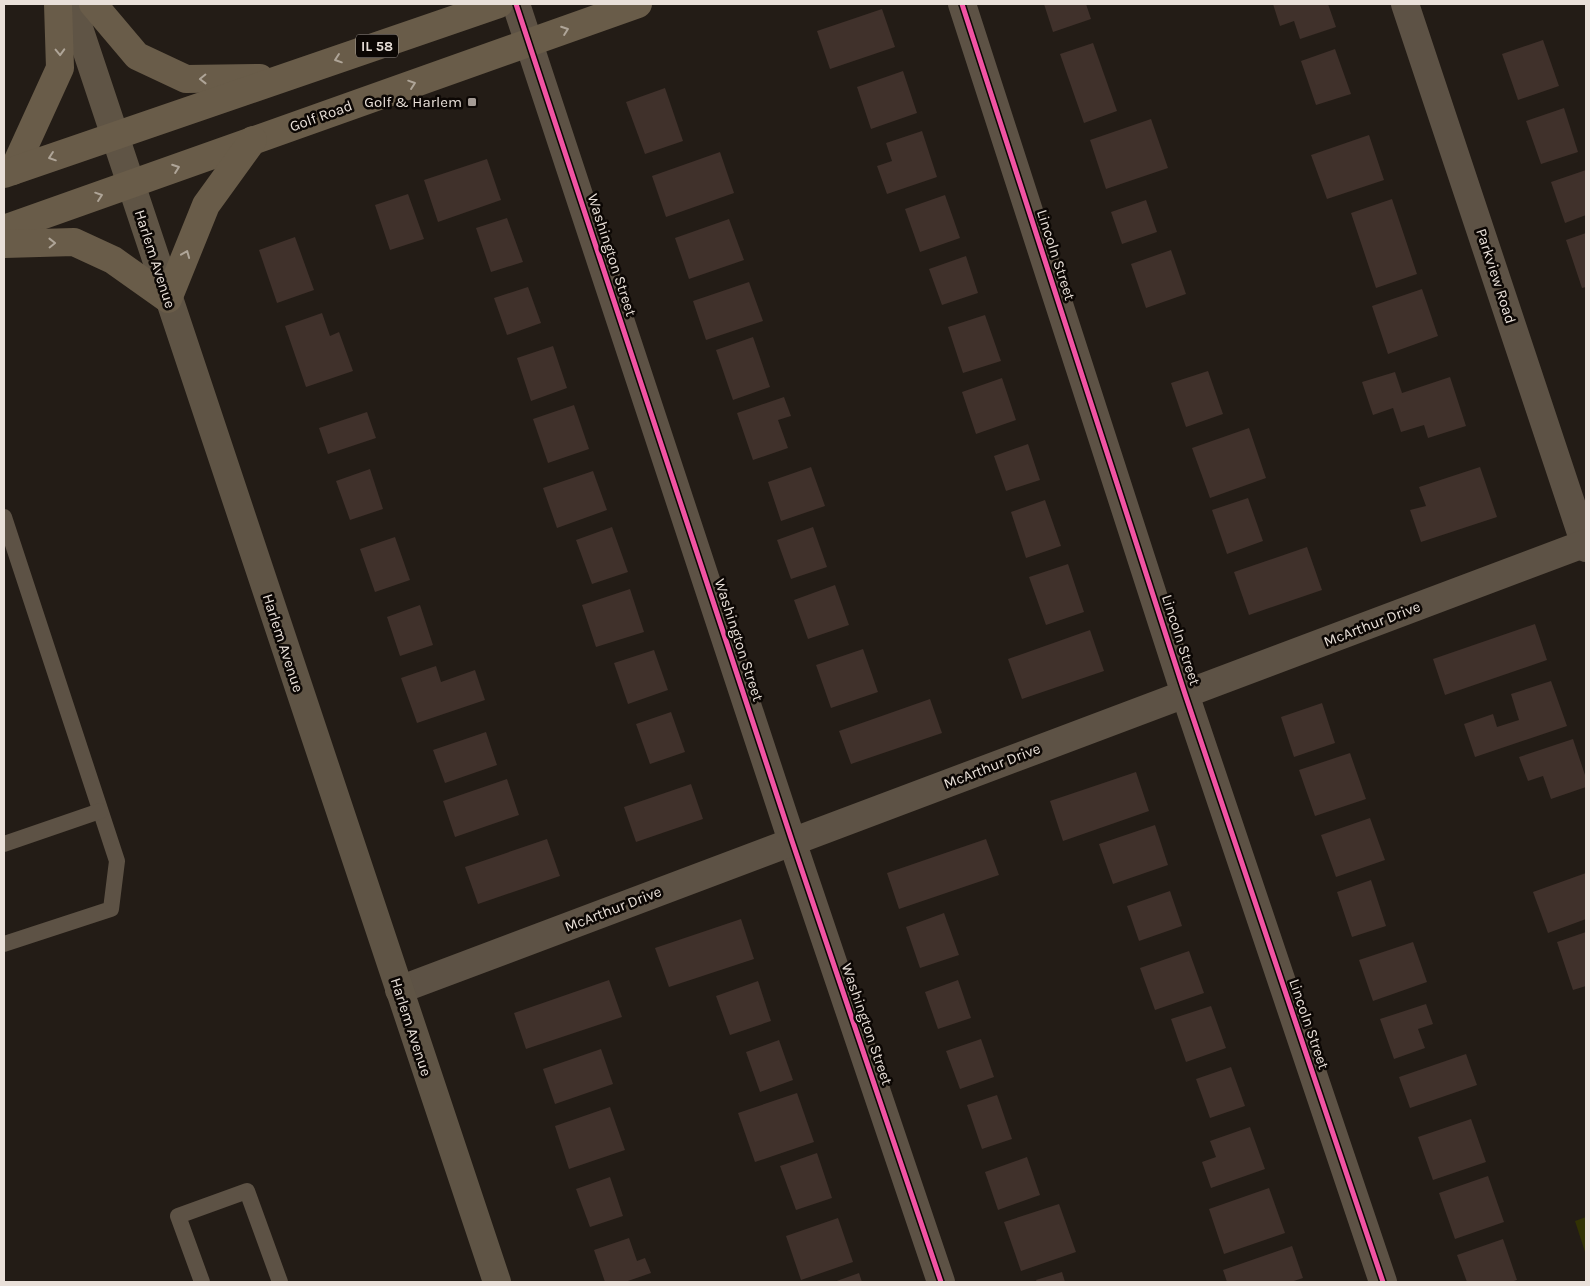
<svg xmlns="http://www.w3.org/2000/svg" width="1590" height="1286" viewBox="0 0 1590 1286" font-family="Karla,sans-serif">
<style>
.green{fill:#323204}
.building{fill:#40312b}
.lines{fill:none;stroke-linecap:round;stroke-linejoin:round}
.lane{stroke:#5d5245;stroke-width:16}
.street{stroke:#5d5245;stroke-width:28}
.secondary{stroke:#5f5445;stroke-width:28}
.primary{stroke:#695c49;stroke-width:28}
.cycleway-casing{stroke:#0c0704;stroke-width:8}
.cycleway{stroke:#f153a3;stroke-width:5}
.oneway{stroke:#afa598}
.poi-dot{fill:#a49b95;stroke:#0c0704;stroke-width:2}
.labels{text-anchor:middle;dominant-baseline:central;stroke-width:5;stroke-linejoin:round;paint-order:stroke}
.shield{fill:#0c0704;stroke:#a79f99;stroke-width:1}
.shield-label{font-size:14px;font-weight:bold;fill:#e9e0d9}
.poi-label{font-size:15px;fill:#e9e0d9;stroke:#0c0704;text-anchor:end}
.street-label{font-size:15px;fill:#e9e0d9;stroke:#0c0704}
</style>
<rect width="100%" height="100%" fill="#231c16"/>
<!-- green -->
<polygon class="green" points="1586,1217 1586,1255 1575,1221"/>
<!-- building -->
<g class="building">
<polygon points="1044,4 1086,4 1091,19 1053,32"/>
<polygon points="1273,4 1328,4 1336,27 1300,39 1294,21 1280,26"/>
<polygon points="882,9 895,47 830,69 817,31"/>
<polygon points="1543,40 1559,86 1518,100 1502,54"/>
<polygon points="1093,43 1117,111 1084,123 1060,54"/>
<polygon points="1335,49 1351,94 1316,105 1301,61"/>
<polygon points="903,71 917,113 871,129 857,87"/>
<polygon points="665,88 683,141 645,154 626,102"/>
<polygon points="1564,108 1578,152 1541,164 1526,121"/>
<polygon points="1151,119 1168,168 1106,189 1090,140"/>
<polygon points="922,131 937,177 887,194 877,166 892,161 886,143"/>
<polygon points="1369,135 1384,180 1327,199 1311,155"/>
<polygon points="720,152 734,193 666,217 652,176"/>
<polygon points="487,159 501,200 438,222 424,180"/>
<polygon points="1586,170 1586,215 1565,223 1551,182"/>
<polygon points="408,194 424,239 390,250 375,205"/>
<polygon points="945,195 960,238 920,252 905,209"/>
<polygon points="1392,199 1417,274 1376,288 1351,213"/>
<polygon points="1146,200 1157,232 1122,244 1111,212"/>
<polygon points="507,218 523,262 491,272 476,228"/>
<polygon points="729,219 744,260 689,279 675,238"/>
<polygon points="1586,233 1586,287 1582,288 1566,240"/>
<polygon points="295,237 314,290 277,303 259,250"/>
<polygon points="1171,250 1186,294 1146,308 1131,264"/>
<polygon points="966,256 978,293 942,305 929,269"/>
<polygon points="749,282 763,321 706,340 693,301"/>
<polygon points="528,287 541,323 507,335 494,298"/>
<polygon points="1422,289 1438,336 1388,354 1372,306"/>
<polygon points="322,313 330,336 339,332 353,371 306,387 285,326"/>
<polygon points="985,315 1001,361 963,373 948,327"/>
<polygon points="753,337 770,387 733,400 716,350"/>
<polygon points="553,346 567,388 531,401 517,358"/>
<polygon points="1208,371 1223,414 1186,427 1171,383"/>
<polygon points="1395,372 1402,393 1450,377 1466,426 1428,438 1424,425 1401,432 1393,408 1373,415 1362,382"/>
<polygon points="1002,378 1016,420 976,434 962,392"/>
<polygon points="784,397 791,416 778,420 788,448 753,460 737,413"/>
<polygon points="574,405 589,449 548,463 533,419"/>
<polygon points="367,412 376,438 328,454 319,428"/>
<polygon points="1249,428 1266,478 1210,498 1192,448"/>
<polygon points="1028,444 1040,480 1006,491 994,456"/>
<polygon points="811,467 825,506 781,521 768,482"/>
<polygon points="1480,467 1497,517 1421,542 1410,510 1426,506 1419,487"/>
<polygon points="370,469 383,509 350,520 336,481"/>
<polygon points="593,471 607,510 557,528 543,488"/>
<polygon points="1248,498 1263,541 1227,554 1212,510"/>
<polygon points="1045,500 1061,546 1026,558 1011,512"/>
<polygon points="612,527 628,572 592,584 576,540"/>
<polygon points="813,527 827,567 791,579 777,540"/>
<polygon points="395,537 410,580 375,592 360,549"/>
<polygon points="1307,547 1322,590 1249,615 1234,572"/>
<polygon points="1068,564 1084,612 1046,625 1029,577"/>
<polygon points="835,585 849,625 808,639 794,600"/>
<polygon points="630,589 644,632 596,647 582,605"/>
<polygon points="420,605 433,645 400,656 387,617"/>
<polygon points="1535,624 1547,660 1445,695 1433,659"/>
<polygon points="1090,630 1104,671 1022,699 1008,659"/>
<polygon points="863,649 878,692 831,708 816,665"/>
<polygon points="654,650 668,690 628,704 614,663"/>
<polygon points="436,666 441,682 475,670 485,700 417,723 401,678"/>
<polygon points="1551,681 1567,726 1475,757 1464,724 1493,714 1497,727 1519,720 1511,694"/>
<polygon points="930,699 942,733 851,764 839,731"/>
<polygon points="1322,703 1335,743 1294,757 1281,717"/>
<polygon points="671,712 685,752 650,764 636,724"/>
<polygon points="486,732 497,765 445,783 433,750"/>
<polygon points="1573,739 1586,778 1586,787 1551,799 1543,776 1528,781 1519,757"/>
<polygon points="1350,753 1366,799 1315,816 1299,770"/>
<polygon points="1136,772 1149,811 1063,841 1050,801"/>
<polygon points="507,779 519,815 455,837 443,801"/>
<polygon points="691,784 703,819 636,842 624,807"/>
<polygon points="1370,818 1385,860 1336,877 1321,835"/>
<polygon points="1155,825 1168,865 1113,884 1099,844"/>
<polygon points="547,839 560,876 478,904 465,867"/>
<polygon points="986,839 999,875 899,909 887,873"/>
<polygon points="1586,873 1586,919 1548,933 1533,892"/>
<polygon points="1371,880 1386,926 1352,937 1337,892"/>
<polygon points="1170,891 1182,926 1139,941 1127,906"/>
<polygon points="944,913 959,955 920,968 906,927"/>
<polygon points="741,919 754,959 669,987 655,948"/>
<polygon points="1586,932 1586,986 1573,990 1557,942"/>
<polygon points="1413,942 1427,982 1373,1001 1359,960"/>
<polygon points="1189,951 1204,993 1155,1010 1140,968"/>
<polygon points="609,980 622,1017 526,1049 514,1013"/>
<polygon points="958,980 971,1018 938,1029 925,992"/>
<polygon points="758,981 771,1021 730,1035 716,996"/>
<polygon points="1426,1004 1433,1024 1418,1029 1425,1048 1394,1059 1380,1019"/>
<polygon points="1211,1006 1226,1048 1186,1062 1171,1019"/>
<polygon points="981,1039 994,1077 960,1089 946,1051"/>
<polygon points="779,1040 793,1080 760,1092 746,1052"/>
<polygon points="601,1049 613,1084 555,1104 543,1069"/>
<polygon points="1466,1054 1477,1085 1410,1108 1399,1077"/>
<polygon points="1231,1067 1245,1106 1210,1118 1196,1079"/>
<polygon points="797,1093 814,1142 755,1162 738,1113"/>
<polygon points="997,1095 1012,1139 982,1149 967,1105"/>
<polygon points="610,1107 625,1150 569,1169 555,1126"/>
<polygon points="1471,1119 1486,1162 1433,1180 1418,1137"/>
<polygon points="1250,1127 1265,1169 1211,1188 1202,1162 1216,1157 1210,1141"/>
<polygon points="817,1153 832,1198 796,1210 780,1166"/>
<polygon points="1027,1157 1040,1195 998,1210 985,1172"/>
<polygon points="1488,1176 1504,1222 1455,1239 1439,1193"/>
<polygon points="610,1177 623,1216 590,1227 576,1189"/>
<polygon points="1269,1188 1285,1233 1224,1254 1209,1209"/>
<polygon points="1059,1204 1076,1252 1021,1271 1004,1222"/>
<polygon points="838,1218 853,1262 801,1280 786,1236"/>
<polygon points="629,1238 637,1261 645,1258 651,1273 625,1282 605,1282 594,1250"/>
<polygon points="1503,1239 1517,1280 1511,1282 1467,1282 1457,1255"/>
<polygon points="1292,1246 1303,1278 1291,1282 1227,1282 1223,1270"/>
<polygon points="1062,1272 1065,1282 1037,1282 1036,1280"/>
<polygon points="859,1273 862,1282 834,1282"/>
</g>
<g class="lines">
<!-- lane -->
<g class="lane">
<polyline points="4,517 117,861 111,909 4,944"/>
<polyline points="4,844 100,811"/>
<polyline points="202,1282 178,1216 247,1191 280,1282"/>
</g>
<!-- street -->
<g class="street">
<polyline points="516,4 792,841 941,1282"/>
<polyline points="962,4 1185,694 1383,1282"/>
<polyline points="1405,4 1586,548"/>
<polyline points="399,990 1586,543"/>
</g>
<!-- secondary -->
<polyline class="secondary" points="71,4 497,1282"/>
<!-- primary -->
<g class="primary">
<polyline points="93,4 137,56 186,79 260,78"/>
<polyline points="13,171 60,68 58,4"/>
<polyline points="4,174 499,4"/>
<polyline points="4,229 638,4"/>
<polyline points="4,244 74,242 113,260 168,299 206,205 253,140"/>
</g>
<!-- cycleway casing -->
<g class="cycleway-casing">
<g id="cycleway">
<polyline points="516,4 792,841 941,1282"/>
<polyline points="962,4 1185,694 1383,1282"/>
</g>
</g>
<!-- cycleway -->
<use href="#cycleway" class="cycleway"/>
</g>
<!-- one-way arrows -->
<defs><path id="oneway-chevron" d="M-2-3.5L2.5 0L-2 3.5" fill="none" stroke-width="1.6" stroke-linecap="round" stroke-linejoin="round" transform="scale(1.25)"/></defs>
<g class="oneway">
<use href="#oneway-chevron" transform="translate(565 30) rotate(-20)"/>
<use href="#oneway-chevron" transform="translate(60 52) rotate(88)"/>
<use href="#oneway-chevron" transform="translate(338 59) rotate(161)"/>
<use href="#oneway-chevron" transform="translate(203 79) rotate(179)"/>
<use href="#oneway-chevron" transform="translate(412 84) rotate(-19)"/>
<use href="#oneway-chevron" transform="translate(52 157) rotate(161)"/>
<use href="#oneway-chevron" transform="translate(176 168) rotate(-20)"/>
<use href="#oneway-chevron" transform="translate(99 196) rotate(-19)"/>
<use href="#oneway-chevron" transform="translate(52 243) rotate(-1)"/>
<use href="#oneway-chevron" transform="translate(186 254) rotate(-68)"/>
</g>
<!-- markers -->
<rect class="poi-dot" x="467" y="97" width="10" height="10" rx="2.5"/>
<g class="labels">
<!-- shield labels -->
<rect class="shield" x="356" y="34.5" width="42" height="23" rx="4"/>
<g class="shield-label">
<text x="377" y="46">IL 58</text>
</g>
<!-- poi labels -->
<g class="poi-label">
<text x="462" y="102">Golf &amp; Harlem</text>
</g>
<!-- street labels -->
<g class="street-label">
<text transform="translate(321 116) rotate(-20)">Golf Road</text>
<text transform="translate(612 255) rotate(72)">Washington Street</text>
<text transform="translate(1056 255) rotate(72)">Lincoln Street</text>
<text transform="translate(155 259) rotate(72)">Harlem Avenue</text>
<text transform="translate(1496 276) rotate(72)">Parkview Road</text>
<text transform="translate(1372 624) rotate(-21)">McArthur Drive</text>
<text transform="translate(739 640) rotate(72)">Washington Street</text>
<text transform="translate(1181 640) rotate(72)">Lincoln Street</text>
<text transform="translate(283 643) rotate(72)">Harlem Avenue</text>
<text transform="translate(992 766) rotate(-21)">McArthur Drive</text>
<text transform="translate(613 909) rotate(-21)">McArthur Drive</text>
<text transform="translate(867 1024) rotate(71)">Washington Street</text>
<text transform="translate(1309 1024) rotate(71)">Lincoln Street</text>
<text transform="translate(411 1027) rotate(72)">Harlem Avenue</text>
</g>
</g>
<!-- border -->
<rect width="1590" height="1286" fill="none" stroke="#e9e0d9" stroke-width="10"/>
</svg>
